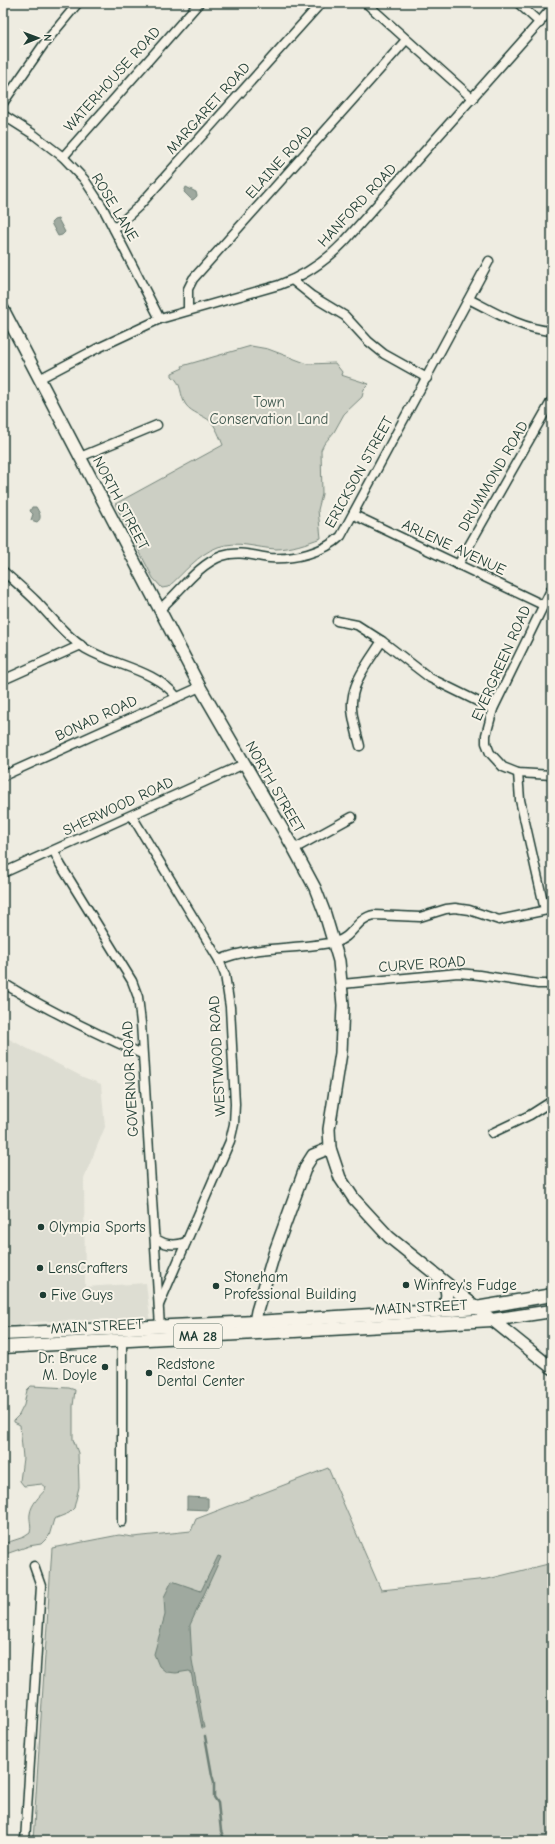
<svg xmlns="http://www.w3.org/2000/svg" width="555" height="1844" viewBox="0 0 555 1844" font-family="'Comic Neue',sans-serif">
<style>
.built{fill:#ddddd2}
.green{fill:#cccfc4;stroke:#76867c}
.water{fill:#9fa99f;stroke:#6c7e74}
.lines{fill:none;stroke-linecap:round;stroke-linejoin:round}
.stream{stroke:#6c7e74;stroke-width:2.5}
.street-casing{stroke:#1f3d34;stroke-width:11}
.secondary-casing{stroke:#1f3d34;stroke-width:14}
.primary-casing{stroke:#1f3d34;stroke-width:15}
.street{stroke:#f7f3e8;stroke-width:8}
.secondary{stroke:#f7f3e8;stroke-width:11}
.primary{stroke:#f7f3e8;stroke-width:12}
.poi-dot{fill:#1f3d34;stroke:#f7f3e8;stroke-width:1.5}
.labels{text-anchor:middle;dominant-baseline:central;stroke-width:4;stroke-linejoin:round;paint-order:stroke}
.shield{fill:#f7f3e8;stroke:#60746a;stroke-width:1}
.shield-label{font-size:14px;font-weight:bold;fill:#1f3d34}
.street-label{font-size:15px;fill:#1f3d34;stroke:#f7f3e8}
.park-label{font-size:15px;fill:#425a51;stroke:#f7f3e8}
.poi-label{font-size:15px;fill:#1f3d34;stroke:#f7f3e8;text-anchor:start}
</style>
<rect width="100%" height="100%" fill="#eeece1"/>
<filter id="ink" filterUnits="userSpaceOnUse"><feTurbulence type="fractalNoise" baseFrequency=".025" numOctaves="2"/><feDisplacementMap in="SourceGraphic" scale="8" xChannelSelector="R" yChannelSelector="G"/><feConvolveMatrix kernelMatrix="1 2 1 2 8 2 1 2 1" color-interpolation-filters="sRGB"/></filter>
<g filter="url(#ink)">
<!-- built -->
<polygon class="built" points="3,1036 83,1077 101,1084 105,1127 84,1178 85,1287 146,1283 150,1317 146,1321 114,1322 107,1319 29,1322 29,1326 3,1325"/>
<!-- green -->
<g class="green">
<path d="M251,346L268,349L308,364L335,363L342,372L341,375L369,384L364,389L362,397L344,414L334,432L324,444L321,450L322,494L318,510L321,538C307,543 291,549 276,549C256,548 238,540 218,547C198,554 183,574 168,587L162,588L153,578L115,504L223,445C220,438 216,426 210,421C203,415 192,413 186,405C179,395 183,384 172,376V373L183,368L182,366Z"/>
<path d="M31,1386L69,1388L75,1390L73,1406V1439L78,1453L79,1487L74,1508L69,1513L54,1519L49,1536L41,1544L29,1546L3,1555V1544L24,1537L30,1533C32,1525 29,1520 30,1514C31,1504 40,1496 45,1490L46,1487L42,1484L24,1486L20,1481L23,1458L20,1425L14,1422V1420L19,1415L24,1405L27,1390Z"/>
<polygon points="328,1468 381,1590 488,1579 552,1563 552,1841 33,1841 52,1548 119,1535 133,1537 191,1531 196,1519"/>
</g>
<!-- water -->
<g class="water">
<polygon points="186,187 196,192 197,196 194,199 192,200 184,192"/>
<polygon points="58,219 65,232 62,235 58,236 51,223 54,220"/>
<path d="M32,507H36C39,512 43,518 37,522L31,520L33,514L30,511Z"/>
<polygon points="187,1497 208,1498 208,1510 187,1509"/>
<polygon points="218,1556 221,1557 190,1625 192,1660 204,1728 202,1728 191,1672 189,1671 176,1673 166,1672 159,1666 154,1654 165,1615 164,1597 172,1581 201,1591"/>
</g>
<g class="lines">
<!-- stream -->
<polyline class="stream" points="205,1736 212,1775 214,1782 214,1797 218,1803 221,1831 225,1841"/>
<!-- street casing -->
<g class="street-casing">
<g id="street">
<polyline points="366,3 473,99"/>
<polyline points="518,3 540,23"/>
<polyline points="3,103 44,44 78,3"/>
<polyline points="3,115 33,134 63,157 84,179 103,208 160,319"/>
<polyline points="63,157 199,3"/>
<polyline points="114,229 138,207 321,3"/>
<polyline points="292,280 312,296 345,316 368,341 384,354 427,378"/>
<path d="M469,299C496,313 522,329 552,331"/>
<polyline points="188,310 188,289 193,279 406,40"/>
<path d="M39,379L96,349L160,319L279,285C304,276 326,261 344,242L552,8"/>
<polyline points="80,457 157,425"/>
<polyline points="354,515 543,605"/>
<polyline points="458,565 552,400"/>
<path d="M3,571C14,581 26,591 37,602C52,618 67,637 86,649C115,666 154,669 177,697"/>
<polyline points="552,588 493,709 486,735 486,743 490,753 503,767 518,773 552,775"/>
<path d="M160,609C180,592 197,565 222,556C239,550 254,556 270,558C293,560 325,552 341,536L489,261"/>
<polyline points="337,621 357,625 382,641"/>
<polyline points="3,680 81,645"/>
<path d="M360,746C357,734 353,721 352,709C350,684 369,661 382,641L430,678L493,709"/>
<polyline points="518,773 520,800 545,910"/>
<polyline points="3,776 200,687"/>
<polyline points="132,816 219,960 225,975 230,1007 235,1104 234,1124 230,1141 159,1305"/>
<polyline points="294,849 352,817"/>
<polyline points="54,851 60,864 132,981 138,997 141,1023 160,1327"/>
<polyline points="3,873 244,764"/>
<path d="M219,960C255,945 297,950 335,942C353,938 356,918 374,915L420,917L446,909L455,908L469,910L499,920L552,909"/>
<path d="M3,983C47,1010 95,1033 142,1054"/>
<polyline points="342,984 458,973 479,975 538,984 552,984"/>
<polyline points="492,1133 530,1115 552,1101"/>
<path d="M155,1238C164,1245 175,1246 186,1242"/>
<polyline points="122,1341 122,1522"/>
<polyline points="25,1841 41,1586 34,1566"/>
</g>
</g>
<!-- secondary casing -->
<g class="secondary-casing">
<g id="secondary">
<polyline points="3,309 200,687 294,849 315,888 325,914 339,961 343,1005 341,1053 329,1129 330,1148 340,1178 354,1199 389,1237 552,1368"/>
<path d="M432,1311C447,1308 451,1294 442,1282"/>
<polyline points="255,1322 257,1311 274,1254 306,1166 313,1155 330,1148"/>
</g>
</g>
<!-- primary casing -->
<g class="primary-casing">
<g id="primary">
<polyline points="3,1334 255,1322 452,1310 476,1308 552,1295"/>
<polyline points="3,1347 492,1320 552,1311"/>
</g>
</g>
<!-- street -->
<use href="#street" class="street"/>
<!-- secondary -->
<use href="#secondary" class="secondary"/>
<!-- primary -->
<use href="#primary" class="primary"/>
</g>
</g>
<!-- markers -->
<g class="poi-dot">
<circle cx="41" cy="1227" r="4"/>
<circle cx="40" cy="1268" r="4"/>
<circle cx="406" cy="1285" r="4"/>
<circle cx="216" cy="1286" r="4"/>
<circle cx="43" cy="1295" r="4"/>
<circle cx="105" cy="1367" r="4"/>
<circle cx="149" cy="1373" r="4"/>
</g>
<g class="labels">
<!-- shield labels -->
<rect class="shield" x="174" y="1324" width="48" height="24" rx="3"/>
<g class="shield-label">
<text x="198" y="1336">MA 28</text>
</g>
<!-- street labels -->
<g class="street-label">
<text transform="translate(112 79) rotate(-48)">WATERHOUSE ROAD</text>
<text transform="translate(208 108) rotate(-48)">MARGARET ROAD</text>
<text transform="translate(279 162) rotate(-48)">ELAINE ROAD</text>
<text transform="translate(357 205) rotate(-47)">HANFORD ROAD</text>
<text transform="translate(115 207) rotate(59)">ROSE LANE</text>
<text transform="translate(359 472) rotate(-61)">ERICKSON STREET</text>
<text transform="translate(493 476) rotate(-60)">DRUMMOND ROAD</text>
<text transform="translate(121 503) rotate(62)">NORTH STREET</text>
<text transform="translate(454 547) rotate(25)">ARLENE AVENUE</text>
<text transform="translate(501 663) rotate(-66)">EVERGREEN ROAD</text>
<text transform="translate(96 718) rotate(-25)">BONAD ROAD</text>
<text transform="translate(275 787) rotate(60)">NORTH STREET</text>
<text transform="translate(118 806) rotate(-25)">SHERWOOD ROAD</text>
<text transform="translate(422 964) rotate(-4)">CURVE ROAD</text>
<text transform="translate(217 1056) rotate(-93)">WESTWOOD ROAD</text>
<text transform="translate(130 1079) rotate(-93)">GOVERNOR ROAD</text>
<text transform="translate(421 1307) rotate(-3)">MAIN STREET</text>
<text transform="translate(97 1326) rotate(-3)">MAIN STREET</text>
</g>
<!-- park labels -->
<g class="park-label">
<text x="269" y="402">Town<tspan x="269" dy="17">Conservation Land</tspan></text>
</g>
<!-- poi labels -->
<g class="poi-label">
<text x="49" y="1227">Olympia Sports</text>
<text x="48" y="1268">LensCrafters</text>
<text x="224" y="1277">Stoneham<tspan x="224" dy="17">Professional Building</tspan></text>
<text x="414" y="1285">Winfrey's Fudge</text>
<text x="51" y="1295">Five Guys</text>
<text x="97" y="1358" text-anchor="end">Dr. Bruce<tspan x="97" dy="17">M. Doyle</tspan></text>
<text x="157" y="1364">Redstone<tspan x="157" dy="17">Dental Center</tspan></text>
</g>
</g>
<!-- margin -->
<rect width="555" height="1844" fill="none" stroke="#f7f3e8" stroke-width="16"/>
<rect x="8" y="8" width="539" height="1828" fill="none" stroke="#1f3d34" stroke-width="1.5" filter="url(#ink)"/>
<!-- north arrow -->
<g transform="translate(38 38) rotate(89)" stroke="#f7f3e8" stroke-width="3" paint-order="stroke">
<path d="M0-3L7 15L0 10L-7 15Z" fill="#1f3d34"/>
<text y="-6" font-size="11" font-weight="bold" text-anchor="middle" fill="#1f3d34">N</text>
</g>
</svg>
